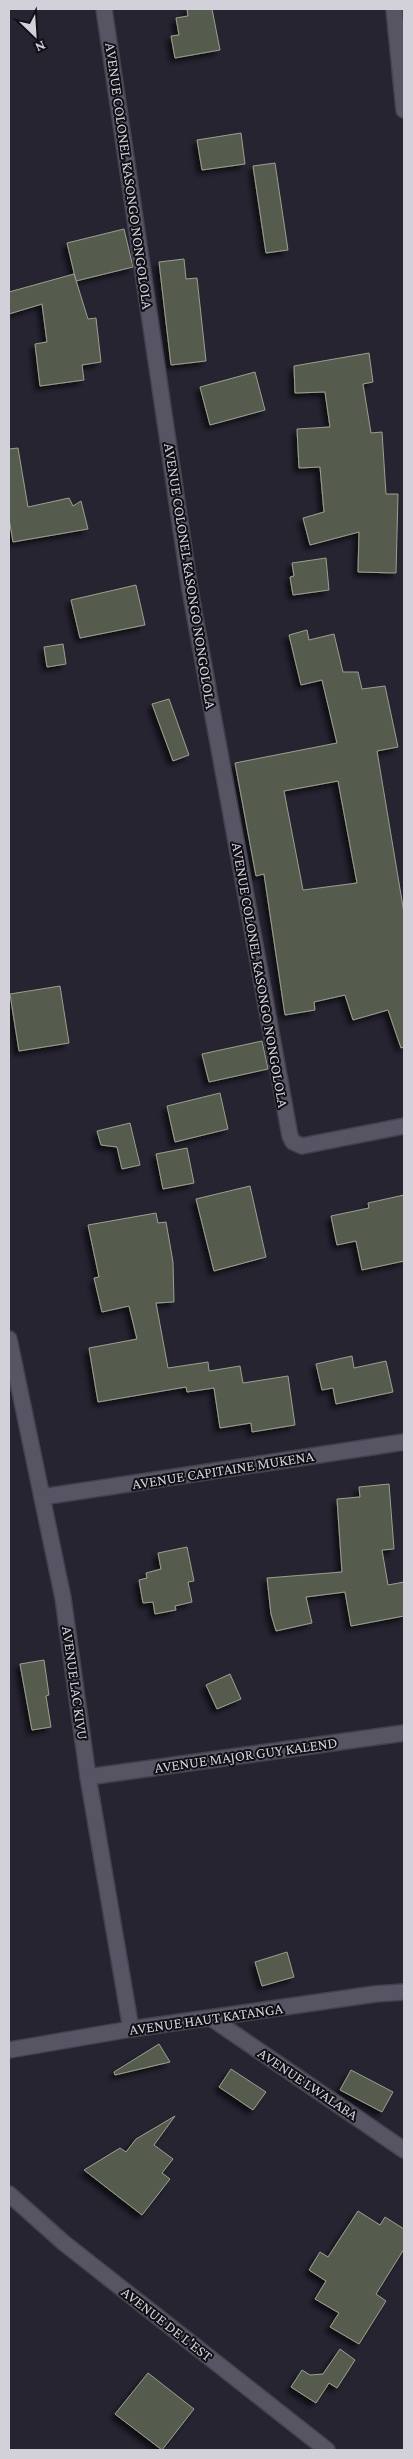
<svg xmlns="http://www.w3.org/2000/svg" width="413" height="2459" viewBox="0 0 413 2459" font-family="'Crimson Pro',serif">
<style>
.building{fill:#575c4d;stroke:#9a9f8e;fill-rule:evenodd;filter:url(#shadow)}
.lines{fill:none;stroke-linecap:round;stroke-linejoin:round}
.street-casing{stroke:#42414c;stroke-width:18}
.street{stroke:#575564;stroke-width:15}
.labels{text-anchor:middle;dominant-baseline:central;stroke-width:4;stroke-linejoin:round;paint-order:stroke}
.street-label{font-size:15px;fill:#d2d1da;stroke:#100f15}
</style>
<defs>
<filter id="shadow"><feDropShadow dx="-4.5" dy="4.5" stdDeviation="2.5" flood-color="#0009"/></filter>
</defs>
<rect width="100%" height="100%" fill="#272432"/>
<!-- building -->
<g class="building">
<polygon points="187,9 212,9 220,50 175,58 171,36 179,35 176,18 188,16"/>
<polygon points="241,133 245,164 202,170 197,140"/>
<polygon points="275,163 288,250 266,253 253,166"/>
<polygon points="124,229 133,267 76,281 67,243"/>
<polygon points="184,259 186,279 197,278 206,361 171,365 159,262"/>
<polygon points="74,274 88,319 96,318 101,362 82,365 84,380 40,386 35,344 47,342 42,304 9,314 9,292"/>
<polygon points="369,353 373,382 363,384 371,433 382,432 386,494 398,494 396,573 358,572 359,532 310,545 303,518 324,512 320,467 299,468 297,429 330,427 325,392 295,393 294,366"/>
<polygon points="255,372 265,410 210,425 200,387"/>
<polygon points="18,448 28,507 69,498 73,506 81,501 88,529 13,542 9,518 9,449"/>
<polygon points="326,558 329,590 293,595 290,577 294,576 292,563"/>
<polygon points="136,585 145,625 80,638 71,600"/>
<path d="M307,630L309,640L334,634L343,672H358L362,689L385,686L398,747L377,751L404,913V1047L401,1048L388,1010L353,1020L345,995L314,1002L315,1010L285,1015L264,874L256,876L235,763L337,743L322,680L301,685L289,635ZM338,781L357,883L303,890L284,791Z"/>
<polygon points="63,644 66,664 47,667 44,647"/>
<polygon points="169,699 189,755 173,761 152,704"/>
<polygon points="60,986 69,1043 19,1051 10,994"/>
<polygon points="262,1041 268,1069 209,1082 202,1054"/>
<polygon points="220,1093 228,1129 175,1142 167,1106"/>
<polygon points="130,1123 140,1165 122,1169 117,1147 101,1145 97,1131"/>
<polygon points="187,1148 194,1183 163,1189 156,1154"/>
<polygon points="250,1186 266,1257 214,1271 196,1199"/>
<polygon points="404,1195 404,1261 362,1270 356,1241 337,1245 331,1216 369,1208 368,1203"/>
<polygon points="156,1213 158,1223 166,1222 173,1262 174,1302 156,1303 168,1368 208,1362 209,1371 240,1366 243,1383 288,1376 295,1425 252,1432 251,1423 220,1428 214,1388 187,1392 186,1387 98,1402 89,1348 137,1339 129,1306 102,1312 94,1278 99,1277 88,1225"/>
<polygon points="352,1356 354,1368 386,1361 393,1392 336,1404 333,1388 322,1390 316,1364"/>
<polygon points="389,1484 394,1549 382,1550 388,1585 404,1582 404,1616 351,1626 345,1592 306,1597 312,1623 276,1631 271,1614 267,1578 342,1572 337,1499 360,1497 359,1487"/>
<polygon points="187,1547 194,1581 188,1582 192,1602 175,1606 176,1610 155,1614 153,1602 143,1603 139,1580 147,1578 146,1573 161,1569 158,1553"/>
<polygon points="44,1660 49,1695 46,1696 51,1727 32,1730 20,1664"/>
<polygon points="230,1674 241,1699 217,1709 206,1685"/>
<polygon points="287,1952 294,1977 262,1986 255,1962"/>
<polygon points="159,2044 170,2062 115,2075 114,2072"/>
<polygon points="231,2069 266,2092 253,2110 219,2087"/>
<polygon points="351,2070 393,2092 382,2112 340,2090"/>
<polygon points="175,2116 154,2145 173,2159 162,2173 170,2179 142,2215 84,2170 120,2148 126,2152 136,2139"/>
<polygon points="358,2211 380,2225 385,2217 404,2229 404,2249 376,2294 386,2301 359,2344 330,2327 339,2313 315,2299 326,2281 309,2270 320,2252 328,2257"/>
<polygon points="340,2349 355,2360 337,2388 329,2383 316,2403 291,2387 302,2370 310,2375 323,2374"/>
<polygon points="148,2373 194,2409 162,2450 115,2414"/>
</g>
<g class="lines">
<!-- street casing -->
<g class="street-casing">
<g id="street">
<polyline points="104,9 190,590 290,1136 293,1142 302,1146 404,1126"/>
<polyline points="394,9 404,110"/>
<polyline points="9,1339 63,1598 88,1777 131,2029"/>
<polyline points="42,1497 404,1442"/>
<polyline points="88,1777 404,1733"/>
<polyline points="211,2018 404,2150"/>
<polyline points="9,2050 131,2029 375,1994 404,1992"/>
<polyline points="9,2194 64,2243 327,2450"/>
</g>
</g>
<!-- street -->
<use href="#street" class="street"/>
</g>
<g class="labels">
<!-- street labels -->
<g class="street-label">
<text transform="translate(129 176) rotate(82)">AVENUE COLONEL KASONGO NONGOLOLA</text>
<text transform="translate(190 576) rotate(81)">AVENUE COLONEL KASONGO NONGOLOLA</text>
<text transform="translate(260 975) rotate(80)">AVENUE COLONEL KASONGO NONGOLOLA</text>
<text transform="translate(223 1470) rotate(-9)">AVENUE CAPITAINE MUKENA</text>
<text transform="translate(75 1683) rotate(82)">AVENUE LAC KIVU</text>
<text transform="translate(246 1755) rotate(-8)">AVENUE MAJOR GUY KALEND</text>
<text transform="translate(206 2019) rotate(-8)">AVENUE HAUT KATANGA</text>
<text transform="translate(308 2084) rotate(34)">AVENUE LWALABA</text>
<text transform="translate(167 2324) rotate(38)">AVENUE DE L'EST</text>
</g>
</g>
<!-- border -->
<rect width="413" height="2459" fill="none" stroke="#d2d1da" stroke-width="20"/>
<!-- north arrow -->
<g transform="translate(35 35) rotate(155)" stroke="#100f15" stroke-width="4" paint-order="stroke">
<path d="M0-4L9 19L0 12L-9 19Z" fill="#d2d1da"/>
<text y="-8" font-size="14" font-weight="bold" text-anchor="middle" fill="#d2d1da">N</text>
</g>
</svg>
